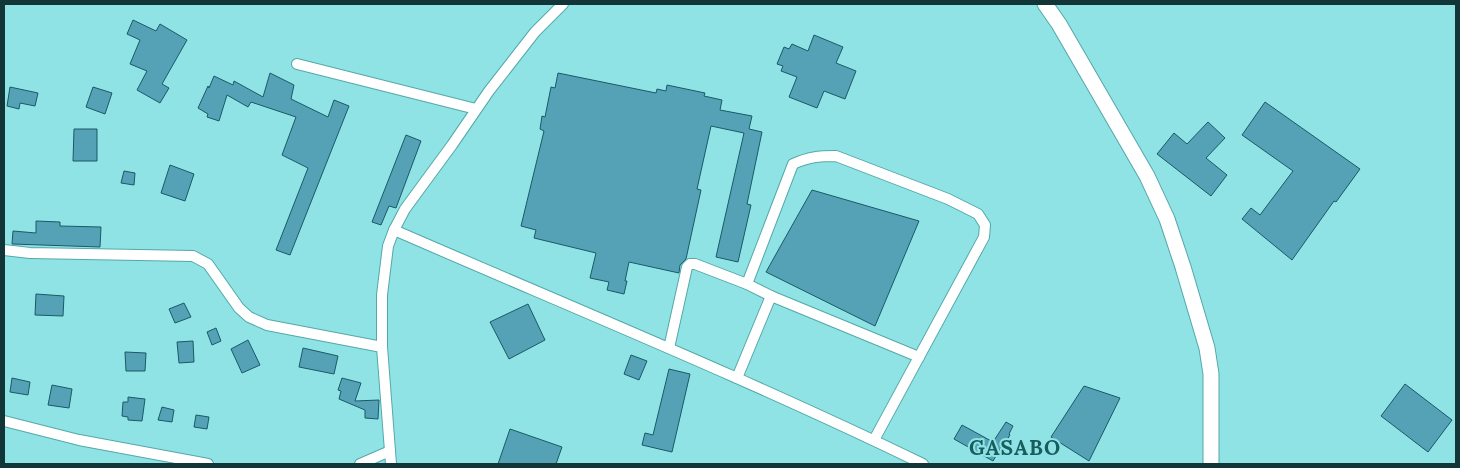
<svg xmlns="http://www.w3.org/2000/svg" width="1460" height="468" viewBox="0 0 1460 468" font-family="Lora,serif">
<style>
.building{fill:#55a2b6;stroke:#1b5967}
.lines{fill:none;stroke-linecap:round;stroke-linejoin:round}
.minor-casing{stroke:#54a8a9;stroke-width:12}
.secondary-casing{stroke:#54a8a9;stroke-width:17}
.minor{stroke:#fff;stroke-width:10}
.secondary{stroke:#fff;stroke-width:15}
.labels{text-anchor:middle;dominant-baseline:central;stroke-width:4;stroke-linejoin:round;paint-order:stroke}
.district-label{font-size:21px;font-weight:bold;letter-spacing:1px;fill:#185c5d;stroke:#8fe3e4}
</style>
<rect width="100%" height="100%" fill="#8fe3e4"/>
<!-- building -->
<g class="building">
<polygon points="133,20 156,31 160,24 187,40 162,84 169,88 160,103 137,90 147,71 130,64 140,40 127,34"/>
<polygon points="814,35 843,47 836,63 856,71 845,99 824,91 817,108 789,97 797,77 781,71 783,66 777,64 784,47 789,49 792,44 808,51"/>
<polygon points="270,73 294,85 291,99 328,117 334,100 349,106 290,255 276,250 308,168 282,155 296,117 251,102 248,107 227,95 219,121 207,117 208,114 198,108 208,86 209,88 214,76 233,85 234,81 263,97"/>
<polygon points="558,73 656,93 657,89 666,91 667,85 705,93 704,96 722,100 720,110 752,116 749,129 762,132 747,204 751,205 738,262 716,257 744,133 711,126 697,189 701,190 686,259 680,265 679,273 629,262 625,281 627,281 624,294 607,290 609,282 590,278 596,253 534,238 536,230 521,226 544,131 540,129 542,116 545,117 551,87 555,88"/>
<polygon points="10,87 38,93 35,106 20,103 19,109 7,106"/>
<polygon points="93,87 112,93 105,114 86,107"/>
<polygon points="1265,102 1360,169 1336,202 1334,201 1292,260 1242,219 1251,208 1260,215 1293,171 1242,135"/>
<polygon points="1208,122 1225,138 1206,158 1227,175 1211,196 1157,154 1174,133 1187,144"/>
<polygon points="74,129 97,129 97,161 73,161"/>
<polygon points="406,135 421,141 396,208 389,206 381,225 372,222"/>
<polygon points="170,165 194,174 185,201 161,193"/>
<polygon points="124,171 135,173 134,185 121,183"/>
<polygon points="812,190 919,221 875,326 766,272"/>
<polygon points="36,221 60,222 60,226 101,227 100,247 12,244 13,231 36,233"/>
<polygon points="36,294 64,296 63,316 35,315"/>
<polygon points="184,303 191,317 175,323 169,309"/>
<polygon points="528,304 545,340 509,359 490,322"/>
<polygon points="216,328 221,341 212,345 207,332"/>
<polygon points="248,340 260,365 242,373 231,349"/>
<polygon points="193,341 194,362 179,363 177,342"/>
<polygon points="303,348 338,356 334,374 299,367"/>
<polygon points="125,352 146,353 145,371 126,371"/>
<polygon points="631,355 647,361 639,380 624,374"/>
<polygon points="669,369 690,374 672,452 642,445 645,433 653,435"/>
<polygon points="12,378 30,382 28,395 10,392"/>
<polygon points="342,378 361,383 355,401 379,400 378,419 365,418 365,410 339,399 341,391 338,390"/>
<polygon points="1405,384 1452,420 1428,452 1381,416"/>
<polygon points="52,385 72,389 69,408 48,405"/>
<polygon points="1084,386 1120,398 1089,461 1051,437"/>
<polygon points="128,397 145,399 142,421 128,420 128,417 122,416 123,402 128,402"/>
<polygon points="162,407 174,410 172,422 158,420"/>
<polygon points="196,415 209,417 207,429 194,427"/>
<polygon points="1006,422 1013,426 1009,434 1010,435 1004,445 1003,444 993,461 954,439 962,425 993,442"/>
<polygon points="510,429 562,447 556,464 498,464"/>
</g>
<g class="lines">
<!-- minor casing -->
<g class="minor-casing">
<g id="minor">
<polyline points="297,64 476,109"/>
<path d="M394,230C571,307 750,380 923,464"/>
<polyline points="4,250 30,253 193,256 208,264 239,308 249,317 267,325 382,347"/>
<path d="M747,284L793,164C809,157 818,156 836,156L948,199L978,214L985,225L984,237L874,440"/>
<polyline points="669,348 687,267 690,264 695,264 747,284 771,296 919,357"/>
<polyline points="737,378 771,296"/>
<polyline points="4,421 79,440 208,464"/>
<polyline points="360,464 390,451"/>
<polyline points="391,464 382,347 382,295 388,246 394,230 405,209 452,145 489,91 535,32 563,4"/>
</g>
</g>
<!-- secondary casing -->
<g class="secondary-casing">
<polyline id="secondary" points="1045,4 1059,24 1147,176 1167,219 1183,267 1207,348 1211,374 1211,464"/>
</g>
<!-- minor -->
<use href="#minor" class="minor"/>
<!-- secondary -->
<use href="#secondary" class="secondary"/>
</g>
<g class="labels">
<!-- district labels -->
<g class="district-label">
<text x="1015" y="447">GASABO</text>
</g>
</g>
<!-- border -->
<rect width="1460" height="468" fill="none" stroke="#123637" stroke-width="10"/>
</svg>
